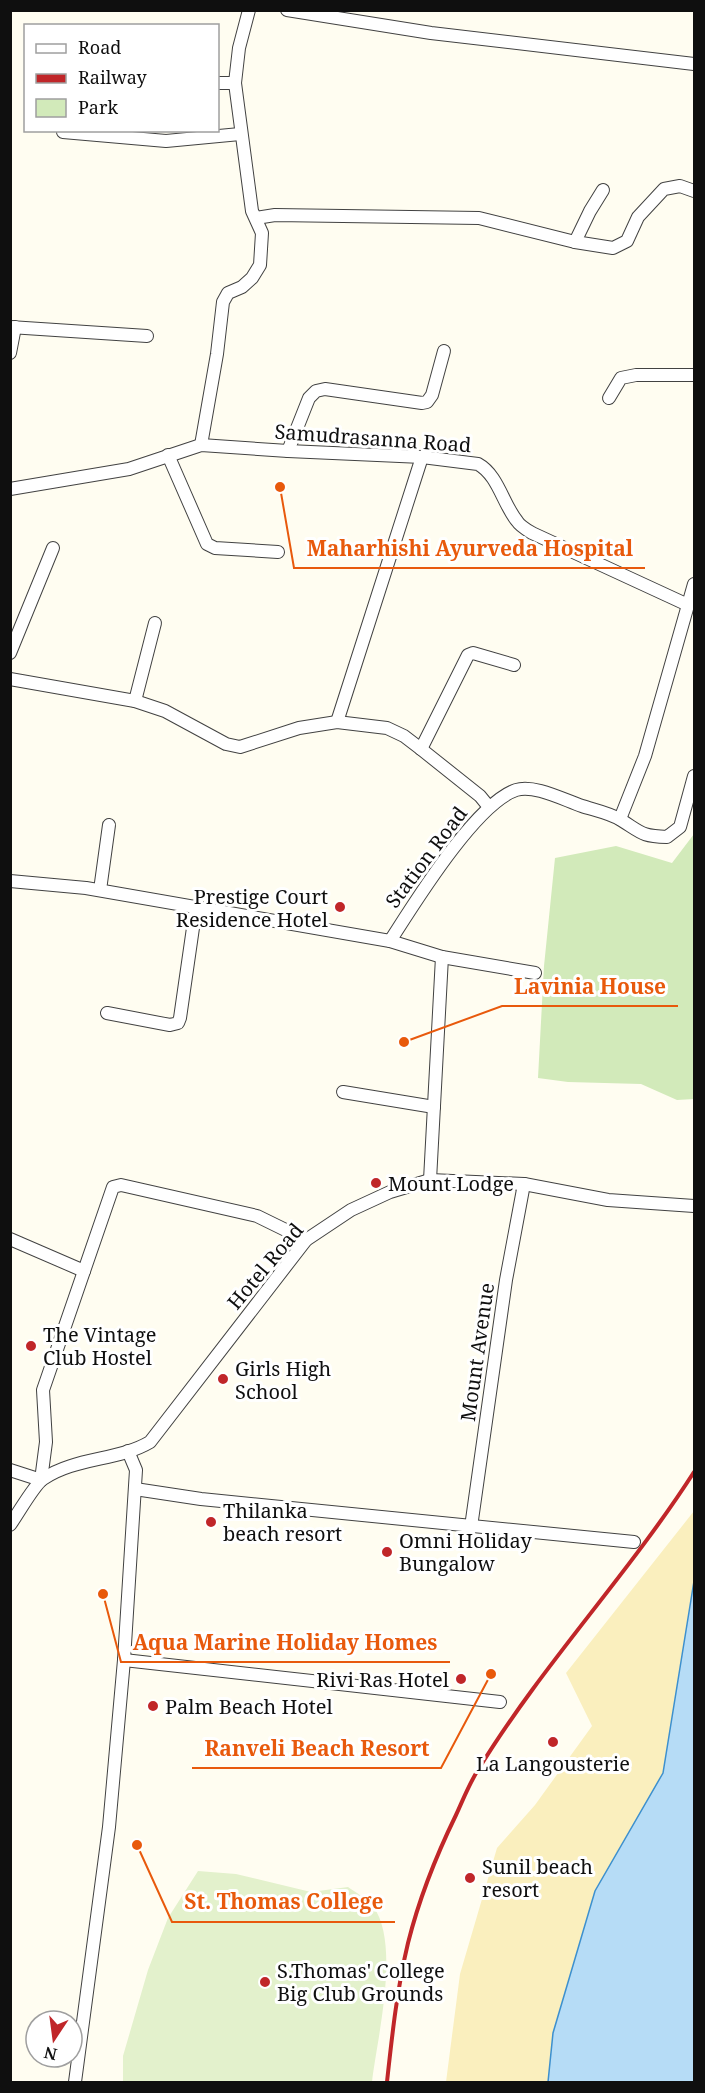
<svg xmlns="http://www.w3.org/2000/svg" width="705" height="2093" viewBox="0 0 705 2093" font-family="'Noto Serif',serif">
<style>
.green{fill:#d2eaba}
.sand{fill:#faefbe}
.pitch{fill:#e3f1cc}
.water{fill:#b6dcf6;stroke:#3d90ce;stroke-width:1.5}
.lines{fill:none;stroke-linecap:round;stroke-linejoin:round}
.minor-casing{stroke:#424242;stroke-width:14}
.minor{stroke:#fff;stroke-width:12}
.rail{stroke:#c02629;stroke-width:4}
.poi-dot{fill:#c02629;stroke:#fff;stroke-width:2}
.labels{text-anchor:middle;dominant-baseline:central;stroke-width:6;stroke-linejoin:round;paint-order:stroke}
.street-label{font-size:20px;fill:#0f0f0f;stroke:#fff}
.poi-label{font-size:20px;fill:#0f0f0f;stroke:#fff;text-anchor:start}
.leader{fill:none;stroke:#e8590c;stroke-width:2}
.callout-dot{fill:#e8590c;stroke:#fff;stroke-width:2}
.callout-label{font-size:21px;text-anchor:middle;font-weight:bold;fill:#e8590c;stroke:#fff;stroke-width:6;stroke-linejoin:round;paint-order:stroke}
</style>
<rect width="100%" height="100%" fill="#fffdf1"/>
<!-- green -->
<polygon class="green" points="694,834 694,1099 677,1100 641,1084 568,1082 538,1078 544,966 555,858 616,846 672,863"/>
<!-- sand -->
<polygon class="sand" points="694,1511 694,1582 663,1774 595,1891 553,2033 548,2082 446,2082 460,1974 497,1848 535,1805 592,1726 566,1673"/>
<!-- pitch -->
<path class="pitch" d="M198,1871L236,1874L311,1892L348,1887C355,1892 367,1899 373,1906C401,1944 377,2038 372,2082H123V2056L148,1970L168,1918Z"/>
<!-- water -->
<polygon class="water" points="694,1581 694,2082 548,2082 553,2033 595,1891 663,1773"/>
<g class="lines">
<!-- minor casing -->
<g class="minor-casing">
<g id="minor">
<polyline points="287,10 431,33 694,64"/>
<polyline points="218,83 235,83"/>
<polyline points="63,132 166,141 240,134"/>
<polyline points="256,218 275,215 479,218 575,242 613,248 627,241 638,217 664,189 680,186 694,191"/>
<polyline points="575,242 590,211 603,190"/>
<polyline points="10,327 147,336"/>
<polyline points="10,353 15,327"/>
<polyline points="609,398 621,378 636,375 694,375"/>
<polyline points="201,445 217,354 223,302 228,293 242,287 252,278 260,265 262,233 252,211 235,83 239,48 249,10"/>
<polyline points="288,451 309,398 316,391 325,389 422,403 427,402 432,395 444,351"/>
<polyline points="168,455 207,544 215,548 278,552"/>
<path d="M10,489L129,469L201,445L288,451L422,457L478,464C498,475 503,504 517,521C520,526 527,530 532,533L688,605"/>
<polyline points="10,653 53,548"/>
<polyline points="10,679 135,701 165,711 226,744 240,747 299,728 337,722 387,728 404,736 421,749 480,796 489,807"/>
<polyline points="135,701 155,623"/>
<polyline points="337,722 422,457"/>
<polyline points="421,749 468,655 473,653 514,665"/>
<polyline points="620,819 645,756 694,584"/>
<polyline points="10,881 86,888 390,941 442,957 535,973"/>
<polyline points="100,890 109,825"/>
<path d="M390,941C414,904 475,804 516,790C534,784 564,800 582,806C594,810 610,813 621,820C642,833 641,836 667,837L680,827L694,776"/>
<polyline points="107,1013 170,1025 178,1023 180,1018 196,907"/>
<polyline points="343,1092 434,1107"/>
<polyline points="430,1180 442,957"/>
<polyline points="10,1239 84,1271"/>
<polyline points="10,1470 41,1480"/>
<polyline points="41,1480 46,1442 43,1390 113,1187 121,1185 257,1216 306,1240"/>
<polyline points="135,1489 201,1499 634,1542"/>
<path d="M10,1525C18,1514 34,1485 43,1479C75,1457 118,1461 150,1442L306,1240L351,1210L390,1192L430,1180L524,1184L608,1200L694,1206"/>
<polyline points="471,1527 506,1280 524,1184"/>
<polyline points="124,1660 500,1702"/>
<polyline points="75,2082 109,1827 124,1660 136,1470 128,1451"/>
</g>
</g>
<!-- minor -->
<use href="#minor" class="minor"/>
<!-- rail -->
<path class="rail" d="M387,2082C392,2036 397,1989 408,1943C419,1899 436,1856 456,1815C463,1800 469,1784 478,1770C542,1665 628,1575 694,1472"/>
</g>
<!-- markers -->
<g class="poi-dot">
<circle cx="340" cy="907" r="6"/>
<circle cx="376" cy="1183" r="6"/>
<circle cx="31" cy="1346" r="6"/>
<circle cx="223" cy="1379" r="6"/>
<circle cx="211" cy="1522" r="6"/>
<circle cx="387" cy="1552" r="6"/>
<circle cx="461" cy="1679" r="6"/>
<circle cx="153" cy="1706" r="6"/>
<circle cx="553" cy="1742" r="6"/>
<circle cx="470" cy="1878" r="6"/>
<circle cx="265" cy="1982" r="6"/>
</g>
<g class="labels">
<!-- street labels -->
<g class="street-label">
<text transform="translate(373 438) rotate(4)">Samudrasanna Road</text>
<text transform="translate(426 857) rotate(-53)">Station Road</text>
<text transform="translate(265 1266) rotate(-50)">Hotel Road</text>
<text transform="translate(477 1352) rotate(-82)">Mount Avenue</text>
</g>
<!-- poi labels -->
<g class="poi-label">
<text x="328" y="896" text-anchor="end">Prestige Court<tspan x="328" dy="23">Residence Hotel</tspan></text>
<text x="388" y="1183">Mount Lodge</text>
<text x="43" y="1334">The Vintage<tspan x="43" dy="23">Club Hostel</tspan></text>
<text x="235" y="1368">Girls High<tspan x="235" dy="23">School</tspan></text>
<text x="223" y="1510">Thilanka<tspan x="223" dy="23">beach resort</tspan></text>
<text x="399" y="1540">Omni Holiday<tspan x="399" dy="23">Bungalow</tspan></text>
<text x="449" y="1679" text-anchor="end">Rivi Ras Hotel</text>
<text x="165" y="1706">Palm Beach Hotel</text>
<text x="553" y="1763" text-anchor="middle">La Langousterie</text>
<text x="482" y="1866">Sunil beach<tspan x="482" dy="23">resort</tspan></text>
<text x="277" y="1970">S.Thomas' College<tspan x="277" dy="23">Big Club Grounds</tspan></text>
</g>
</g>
<!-- callouts -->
<path class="leader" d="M280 487L294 568H645M404 1042L502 1006H678M103 1594L121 1662H450M491 1674L441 1768H192M137 1845L172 1922H395"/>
<g class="callout-dot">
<circle cx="280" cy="487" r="6"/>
<circle cx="404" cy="1042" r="6"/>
<circle cx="103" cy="1594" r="6"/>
<circle cx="491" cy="1674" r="6"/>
<circle cx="137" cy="1845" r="6"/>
</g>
<g class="callout-label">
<text x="470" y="556">Maharhishi Ayurveda Hospital</text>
<text x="590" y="994">Lavinia House</text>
<text x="285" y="1650">Aqua Marine Holiday Homes</text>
<text x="317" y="1756">Ranveli Beach Resort</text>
<text x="284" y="1909">St. Thomas College</text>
</g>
<!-- border -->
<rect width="705" height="2093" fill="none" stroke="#0f0f0f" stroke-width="24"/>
<!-- legend -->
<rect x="24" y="24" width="195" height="108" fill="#ffffff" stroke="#9f9f9f" stroke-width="1.5"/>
<rect x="36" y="44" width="30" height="9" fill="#ffffff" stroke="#9f9f9f" stroke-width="1.5"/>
<text x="78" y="54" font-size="18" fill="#0f0f0f">Road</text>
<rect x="36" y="74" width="30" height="9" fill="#c02629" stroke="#9f9f9f" stroke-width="1.5"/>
<text x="78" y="84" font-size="18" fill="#0f0f0f">Railway</text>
<rect x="36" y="99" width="30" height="18" fill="#d2eaba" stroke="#9f9f9f" stroke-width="1.5"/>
<text x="78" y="114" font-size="18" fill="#0f0f0f">Park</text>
<!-- north arrow -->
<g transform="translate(54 2039) rotate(193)"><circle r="28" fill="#ffffff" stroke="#9f9f9f" stroke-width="1.5"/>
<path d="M0-4.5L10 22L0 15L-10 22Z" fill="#c02629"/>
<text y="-9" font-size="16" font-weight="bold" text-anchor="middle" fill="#0f0f0f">N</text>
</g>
</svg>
